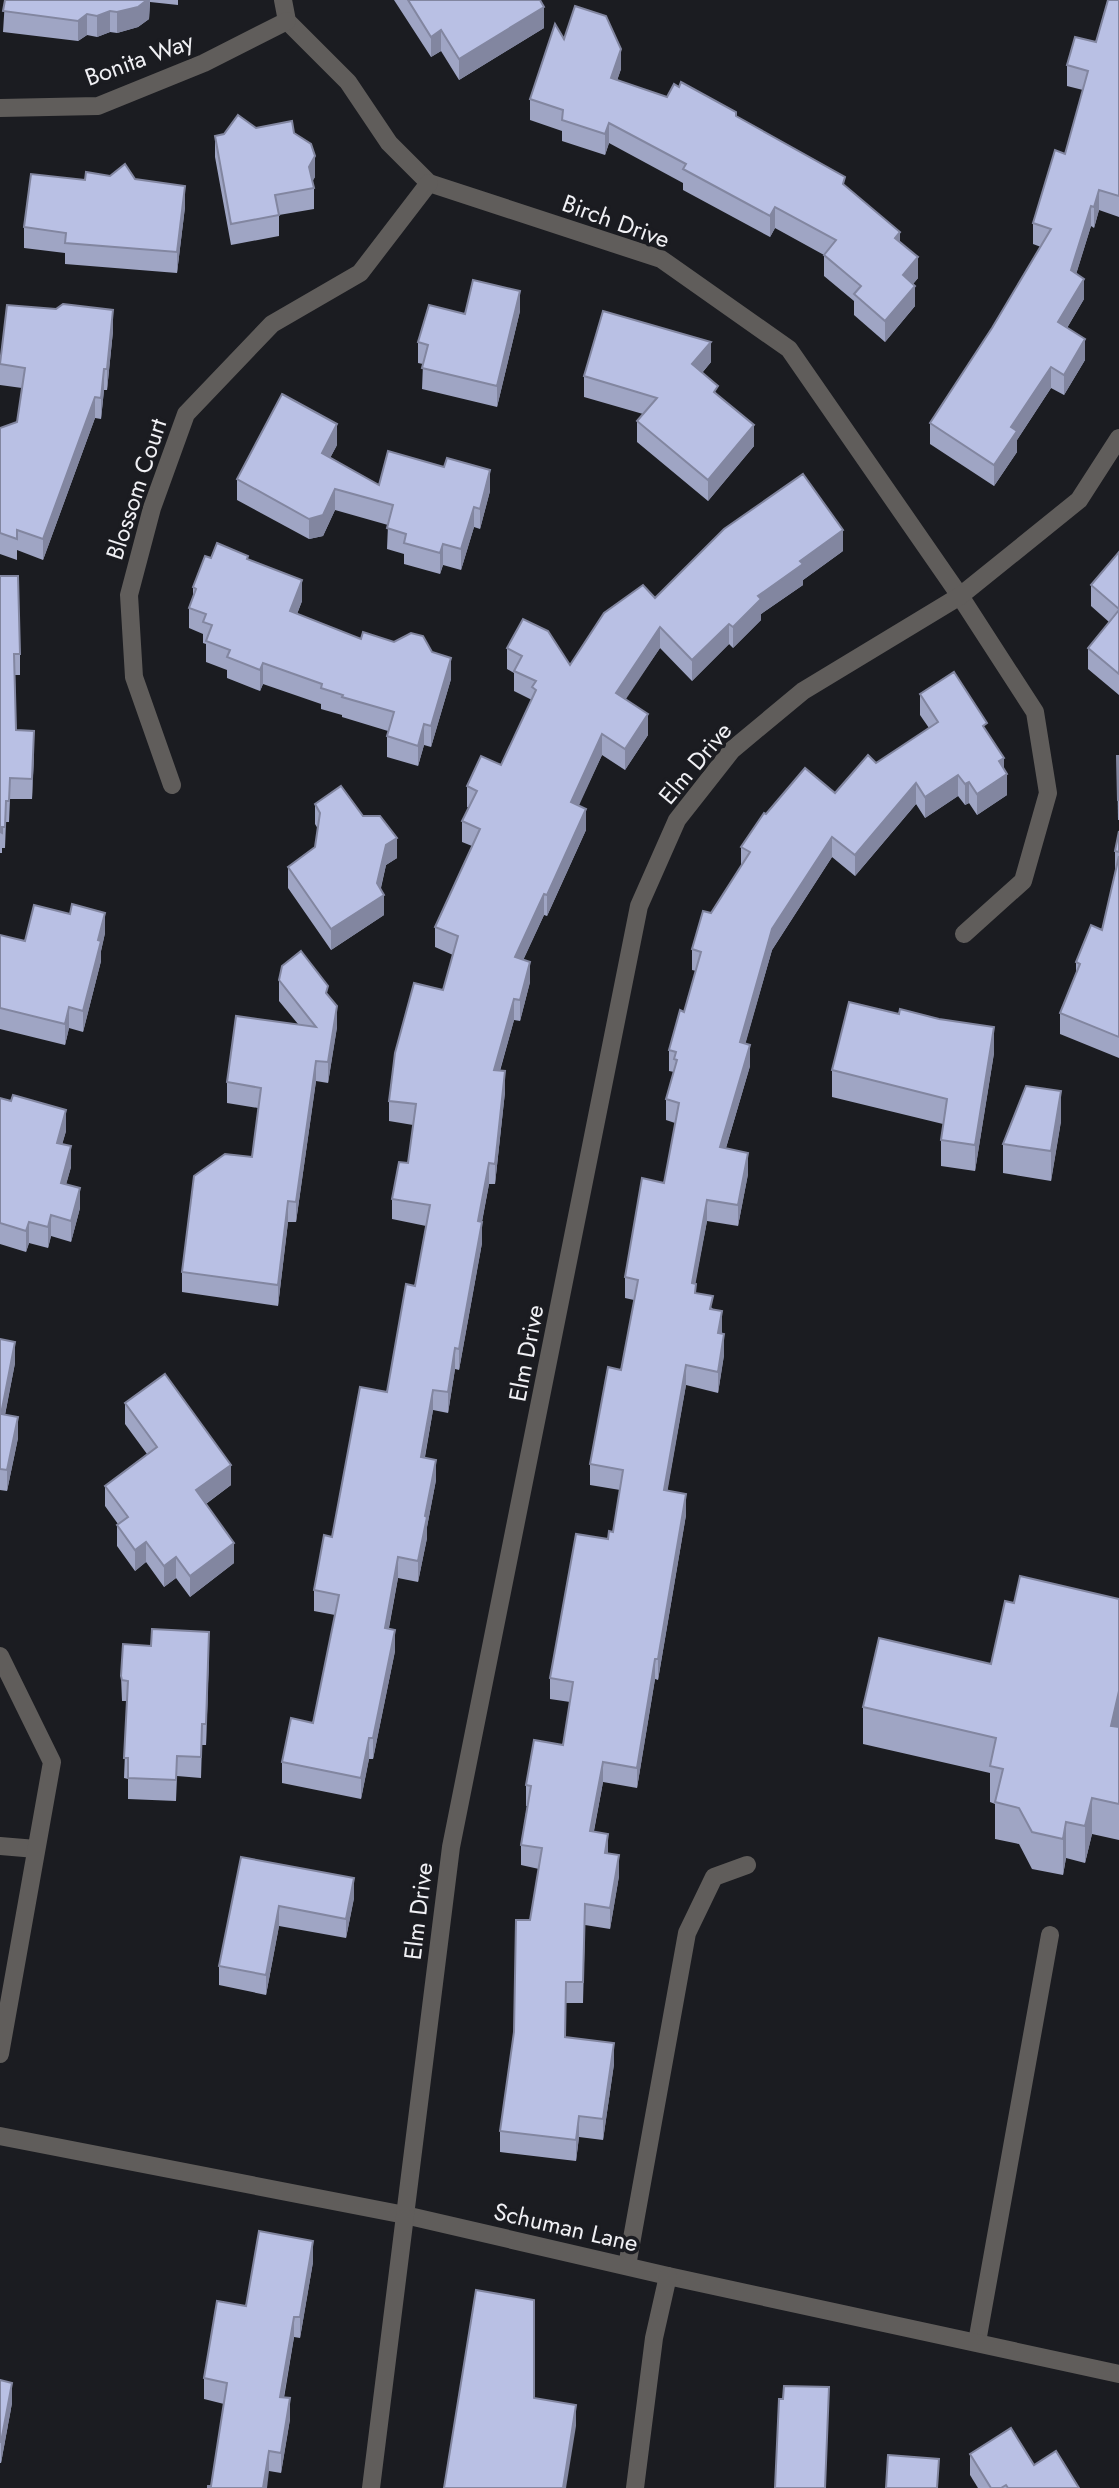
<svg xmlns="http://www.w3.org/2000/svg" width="1119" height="2488" viewBox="0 0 1119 2488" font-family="Jost,sans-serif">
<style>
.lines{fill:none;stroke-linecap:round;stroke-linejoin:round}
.service{stroke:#605d5b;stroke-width:18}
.minor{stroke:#605d5b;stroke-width:18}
.wall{fill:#9fa5c4}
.shaded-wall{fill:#8286a0}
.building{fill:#b9c0e4;stroke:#8286a0;stroke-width:2}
.labels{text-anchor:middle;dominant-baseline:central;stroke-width:7;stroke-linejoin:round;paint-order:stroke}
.street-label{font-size:24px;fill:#f0f0f4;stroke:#1b1c21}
</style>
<rect width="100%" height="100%" fill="#1b1c21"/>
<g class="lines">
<!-- service -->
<g class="service">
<polyline points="0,1846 36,1849"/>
<polyline points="627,2266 687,1933 714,1877 747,1865"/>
<polyline points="977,2342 1050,1935"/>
</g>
<!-- minor -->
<g class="minor">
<polyline points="283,0 287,21 348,82 389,143 429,183 661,259 789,349 960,596 1035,712 1048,793 1023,881 964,934"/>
<polyline points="0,108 98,106 204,63 287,21"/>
<polyline points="172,785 134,677 129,595 152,508 186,414 272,324 360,273 429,183"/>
<polyline points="0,1656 52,1762 0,2054"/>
<polyline points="0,2136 405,2215 668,2276 1119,2374"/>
<polyline points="371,2488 451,1847 639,906 677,820 732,750 803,691 960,596 1079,500 1119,438"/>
<polyline points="635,2488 654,2338 668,2276"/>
</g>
</g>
<!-- wall -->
<g class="wall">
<polygon points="5,0 178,0 178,5 150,2 149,19 138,27 117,33 110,32 97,37 87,35 78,41 3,32"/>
<polygon points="394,0 540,0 544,28 459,80 441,51 431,57"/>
<polygon points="1119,0 1119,217 1099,210 1094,228 1091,226 1076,274 1084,299 1067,328 1085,360 1064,395 1051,388 1017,440 1017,452 994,486 930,444 930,423 992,328 1041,247 1033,244 1033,223 1065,154 1083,90 1067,86 1067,65 1096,42"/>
<polygon points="564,39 621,69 617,80 667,97 736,116 845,186 900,242 918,278 913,284 915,306 885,342 854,315 854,301 824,276 824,255 775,228 770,237 683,190 683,183 609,143 605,155 562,141 562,131 530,120 530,99"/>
<polygon points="256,128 294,133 315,177 312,181 314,188 314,209 279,215 279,236 231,245 215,157 215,136"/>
<polygon points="135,179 185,207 177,273 65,264 65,253 24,248 24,227 85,180"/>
<polygon points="520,311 497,407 422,389 423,364 418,363 418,342 465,314"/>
<polygon points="113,331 107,390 104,390 101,419 95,418 43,560 17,550 17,560 0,554 0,428 17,422 22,388 0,385 0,364"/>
<polygon points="711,362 702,373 754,446 708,501 637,442 637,421 643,414 584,397 584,376"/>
<polygon points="337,445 330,458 379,485 490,491 480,529 474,527 461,570 443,565 440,574 404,564 404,554 387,549 388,525 335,510 323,536 309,539 237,500 237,479"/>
<polygon points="843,551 803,580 803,585 761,614 761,620 733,648 729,644 692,681 660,648 625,699 648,735 625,770 602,755 578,806 586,830 547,916 544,915 523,960 530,982 520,1021 514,1020 500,1071 505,1092 495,1184 489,1184 482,1222 482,1243 459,1370 455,1369 448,1413 433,1410 425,1457 436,1480 427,1527 427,1538 418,1582 398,1578 389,1628 395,1651 373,1759 369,1759 361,1799 282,1783 282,1762 313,1723 335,1615 314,1611 314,1590 332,1537 387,1392 415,1286 426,1226 392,1219 392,1199 408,1163 413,1125 389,1121 389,1101 443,990 453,955 435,947 435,927 472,846 462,842 462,821 469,808 467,807 467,786 501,765 532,700 514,691 514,673 507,669 507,648 570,665 655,598"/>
<polygon points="1119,552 1119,695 1088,669 1088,648 1109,622 1091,606 1091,585"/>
<polygon points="248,560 302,601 297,614 361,639 432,652 451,679 431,747 424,745 418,766 387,757 387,736 388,731 342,717 342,715 321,709 321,704 263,684 260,691 227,678 227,670 206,662 206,644 203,643 203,634 189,628 189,608 193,598 193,587"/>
<polygon points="0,576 20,654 20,675 15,675 16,730 34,752 32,799 10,799 9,822 6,822 5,848 2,848 2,853 0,853"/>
<polygon points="920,694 987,733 1004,769 1007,795 977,815 969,803 965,805 958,796 925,818 916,804 855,876 832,857 772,950 745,1044 750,1066 726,1148 748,1174 738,1226 707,1221 695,1283 696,1293 713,1309 722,1332 724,1355 718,1393 686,1385 667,1491 686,1515 658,1680 655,1679 637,1788 603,1782 594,1831 608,1853 619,1876 610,1929 585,1925 583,2003 566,2003 565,2037 614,2064 603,2140 579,2137 576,2161 500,2152 500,2131 530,1920 539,1869 521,1865 521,1845 527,1806 526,1806 526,1785 563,1745 570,1702 550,1699 550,1678 608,1539 613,1532 620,1490 590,1485 590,1464 621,1370 634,1300 625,1298 625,1277 664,1183 675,1123 666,1120 666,1099 674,1072 669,1071 669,1050 684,1012 696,971 692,970 692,949 711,913 741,866 741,847 766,814 835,793 876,763 929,728 920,715"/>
<polygon points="1117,756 1119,756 1119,820 1118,820"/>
<polygon points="315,804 363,816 397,858 386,865 381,888 384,915 331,950 288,888 288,867 315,847 318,829 315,824"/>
<polygon points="1119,831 1119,1058 1060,1034 1060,1013 1076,975 1076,962 1102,930 1115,872 1115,851"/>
<polygon points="105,933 101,951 101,961 83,1032 69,1028 65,1045 0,1029 0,935 25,941"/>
<polygon points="279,980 328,994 337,1027 328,1083 316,1081 296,1222 288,1222 278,1306 182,1292 182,1272 252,1157 258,1108 227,1103 227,1082 298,1024 279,1001"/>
<polygon points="994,1053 975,1171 941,1166 941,1140 943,1124 832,1097 832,1070"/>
<polygon points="0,1098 66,1131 62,1144 71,1167 66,1184 80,1208 71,1242 51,1236 48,1248 29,1243 26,1252 0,1244"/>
<polygon points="1061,1121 1051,1181 1003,1173 1003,1144"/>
<polygon points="0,1339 15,1363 5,1415 18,1438 7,1491 0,1490"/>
<polygon points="125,1403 231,1485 206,1504 234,1563 190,1597 176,1578 164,1587 146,1562 135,1571 117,1546 117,1525 118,1524 105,1506 105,1486 147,1454 125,1424"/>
<polygon points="1119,1599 1119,1840 1092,1834 1085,1863 1066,1858 1063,1875 1032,1869 1019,1844 995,1839 995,1804 990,1802 990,1773 863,1744 863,1707 991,1664 1014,1603"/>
<polygon points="209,1653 206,1745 202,1745 201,1778 177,1776 176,1801 128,1799 128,1779 124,1778 127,1701 122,1701 121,1676"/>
<polygon points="241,1857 354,1898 346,1938 279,1926 266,1995 219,1985 219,1966"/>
<polygon points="313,2262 300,2338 294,2337 284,2398 290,2419 281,2473 269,2471 211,2486 224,2404 204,2399 204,2378 246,2306"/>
<polygon points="0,2380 12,2403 1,2463 0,2463"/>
<polygon points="970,2454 1034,2465 1079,2488 978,2488 970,2475"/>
</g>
<!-- shaded-wall -->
<g class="shaded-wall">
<polygon points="147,0 150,0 149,19 138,27 117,33 117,12"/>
<polygon points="544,7 544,28 459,80 459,59"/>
<polygon points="110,11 110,32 97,37 97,16"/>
<polygon points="87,14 87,35 78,41 78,21"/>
<polygon points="441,30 441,51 431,57 431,37"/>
<polygon points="621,49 621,69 611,99 611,78"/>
<polygon points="609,123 609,143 605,155 605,134"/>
<polygon points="315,156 315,177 309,188 309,167"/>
<polygon points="185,186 185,207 177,273 177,252"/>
<polygon points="1099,190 1099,210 1094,228 1094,207"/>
<polygon points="1091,206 1091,226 1071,291 1071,270"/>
<polygon points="775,207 775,228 770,237 770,216"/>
<polygon points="900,232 900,252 895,238"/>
<polygon points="918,257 918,278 903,296 903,275"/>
<polygon points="1084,279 1084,299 1058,343 1058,322"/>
<polygon points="915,286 915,306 885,342 885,321"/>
<polygon points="520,291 520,311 497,407 497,386"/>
<polygon points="113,310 113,331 107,390 107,369"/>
<polygon points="1085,339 1085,360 1064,395 1064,375"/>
<polygon points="711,342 711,362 692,385 692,364"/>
<polygon points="1051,367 1051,388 1017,440 1017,452 994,486 994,465 1011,427"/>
<polygon points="104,369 104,390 101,419 101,398"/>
<polygon points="95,397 95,418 43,560 43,539"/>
<polygon points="337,424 337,445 322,473 322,453"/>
<polygon points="754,425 754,446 708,501 708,480"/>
<polygon points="490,470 490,491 480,529 480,509"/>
<polygon points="335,489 335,510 323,536 309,539 309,519"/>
<polygon points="474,507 474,527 461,570 461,549"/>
<polygon points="843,530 843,551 803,580 803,585 761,614 761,620 733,648 733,627 758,596 800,561"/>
<polygon points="443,544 443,565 440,574 440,553"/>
<polygon points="302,580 302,601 290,632 290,611"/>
<polygon points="729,624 729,644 692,681 692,660"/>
<polygon points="660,627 660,648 616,714 616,693"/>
<polygon points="451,658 451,679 431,747 431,726"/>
<polygon points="263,663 263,684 260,691 260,670"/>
<polygon points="648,714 648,735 625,770 625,749"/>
<polygon points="424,724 424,745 418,766 418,746"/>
<polygon points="34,731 34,752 32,799 32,779"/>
<polygon points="602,734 602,755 571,823 571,802"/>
<polygon points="1004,758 1004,776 1007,774 1007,795 977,815 977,794 999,761"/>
<polygon points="958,775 958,796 925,818 925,797"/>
<polygon points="969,782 969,803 965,805 965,784"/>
<polygon points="916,783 916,804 855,876 855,855"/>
<polygon points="586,809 586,830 547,916 547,895"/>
<polygon points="832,837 832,857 772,950 740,1063 740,1042 772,929"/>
<polygon points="397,838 397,858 386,865 378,899 384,895 384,915 331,950 331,929 377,883 386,845"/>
<polygon points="544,894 544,915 515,978 515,957"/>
<polygon points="105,913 105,933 101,951 101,961 83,1032 83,1011 98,940"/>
<polygon points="530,962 530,982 520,1021 520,1000"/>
<polygon points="514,999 514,1020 494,1091 494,1070"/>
<polygon points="337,1006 337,1027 328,1083 328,1062"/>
<polygon points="69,1007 69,1028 65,1045 65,1024"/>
<polygon points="994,1027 994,1053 975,1171 975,1145"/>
<polygon points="750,1045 750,1066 720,1168 720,1147"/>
<polygon points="316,1061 316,1081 296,1222 296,1202"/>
<polygon points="505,1071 505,1092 495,1184 495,1164"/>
<polygon points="1061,1091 1061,1121 1051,1181 1051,1151"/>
<polygon points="66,1110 66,1131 57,1163 57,1143"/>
<polygon points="71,1146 71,1167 61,1203 61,1183"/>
<polygon points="748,1153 748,1174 738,1226 738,1205"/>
<polygon points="489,1163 489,1184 478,1242 478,1221"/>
<polygon points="80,1188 80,1208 71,1242 71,1221"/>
<polygon points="707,1200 707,1221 692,1303 692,1283"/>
<polygon points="288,1201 288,1222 278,1306 278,1285"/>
<polygon points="51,1215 51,1236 48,1248 48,1227"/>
<polygon points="29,1222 29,1243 26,1252 26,1231"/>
<polygon points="482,1222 482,1243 459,1370 459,1349"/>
<polygon points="722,1311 722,1332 718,1354 718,1333"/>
<polygon points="724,1334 724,1355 718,1393 718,1372"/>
<polygon points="15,1342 15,1363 1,1435 1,1414"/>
<polygon points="455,1348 455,1369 448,1413 448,1392"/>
<polygon points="686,1365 686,1385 664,1511 664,1490"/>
<polygon points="433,1390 433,1410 421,1478 421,1457"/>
<polygon points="18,1417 18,1438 7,1491 7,1470"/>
<polygon points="436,1460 436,1480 427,1527 427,1538 418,1582 418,1561 425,1516"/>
<polygon points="231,1465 231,1485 196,1511 196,1490"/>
<polygon points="686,1494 686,1515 658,1680 658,1659"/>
<polygon points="146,1542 146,1562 135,1571 135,1550"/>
<polygon points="234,1543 234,1563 190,1597 190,1576"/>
<polygon points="176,1557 176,1578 164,1587 164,1566"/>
<polygon points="398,1557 398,1578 385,1648 385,1628"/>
<polygon points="395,1630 395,1651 373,1759 373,1738"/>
<polygon points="209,1632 209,1653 206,1745 206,1724"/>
<polygon points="655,1659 655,1679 637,1788 637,1768"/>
<polygon points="1119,1691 1119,1728 1111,1726"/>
<polygon points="369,1738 369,1759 361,1799 361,1778"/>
<polygon points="603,1762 603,1782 590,1851 590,1831"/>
<polygon points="1092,1798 1092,1834 1085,1863 1085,1826"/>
<polygon points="1066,1822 1066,1858 1063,1875 1063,1839"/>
<polygon points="608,1834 608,1855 605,1853"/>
<polygon points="619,1855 619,1876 610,1929 610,1908"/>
<polygon points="354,1878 354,1898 346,1938 346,1919"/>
<polygon points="279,1906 279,1926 266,1995 266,1975"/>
<polygon points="614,2043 614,2064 603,2140 603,2119"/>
<polygon points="579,2116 579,2137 576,2161 576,2140"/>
<polygon points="313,2241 313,2262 300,2338 300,2317"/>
<polygon points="294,2317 294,2337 280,2418 280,2397"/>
<polygon points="12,2383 12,2403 1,2463 1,2442"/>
<polygon points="290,2398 290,2419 281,2473 281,2453"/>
<polygon points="576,2405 576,2426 566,2488 563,2488"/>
<polygon points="269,2451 269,2471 267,2488 263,2488"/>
</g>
<!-- building -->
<g class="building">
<polygon points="5,0 147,0 138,7 117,12 110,11 97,16 87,14 78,21 3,11"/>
<polygon points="408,0 540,0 544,7 459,59 441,30 431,37"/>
<polygon points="1108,0 1119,0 1119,196 1099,190 1094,207 1091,206 1071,270 1084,279 1058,322 1085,339 1064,375 1051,367 1011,427 1017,431 994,465 930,423 992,328 1051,229 1033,223 1055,150 1065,154 1088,71 1067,65 1075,37 1096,42"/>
<polygon points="575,6 606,16 621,49 611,78 667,97 674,84 679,87 681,82 736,112 736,116 845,177 843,184 900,232 895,238 918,257 903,275 915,286 885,321 854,294 861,286 824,255 836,240 775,207 770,216 683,169 686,164 609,123 605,134 562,120 563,110 530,99 555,24 564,39"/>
<polygon points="238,115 256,128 292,121 294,133 311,144 315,156 309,167 314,188 275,195 279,215 231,224 215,136 224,134"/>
<polygon points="125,164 135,179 185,186 177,252 65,243 66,233 24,227 31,174 85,180 86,172 110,176"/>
<polygon points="473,280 520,291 497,386 422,368 428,345 418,342 429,305 465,314"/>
<polygon points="63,304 113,310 107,369 104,369 101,398 95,397 43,539 17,530 17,539 0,533 0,428 17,422 25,368 0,364 7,305 56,309"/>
<polygon points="603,311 711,342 692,364 718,386 714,392 754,425 708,480 637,421 657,398 584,376"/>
<polygon points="282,394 337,424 322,453 379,485 388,451 444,467 447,458 490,470 480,509 474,507 461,549 443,544 440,553 404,543 406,534 387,528 393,505 335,489 323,515 309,519 237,479"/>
<polygon points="803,474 843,530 800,561 803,564 758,596 761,599 733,627 729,624 692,660 660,627 616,693 648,714 625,749 602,734 571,802 586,809 547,895 544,894 515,957 530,962 520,1000 514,999 494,1070 505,1071 495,1164 489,1163 478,1221 482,1222 459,1349 455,1348 448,1392 433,1390 421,1457 436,1460 425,1516 427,1517 418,1561 398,1557 385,1628 395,1630 373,1738 369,1738 361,1778 282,1762 291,1718 313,1723 339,1595 314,1590 324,1535 332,1537 360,1387 387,1392 406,1284 415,1286 430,1205 392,1199 399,1162 408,1163 416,1104 389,1101 395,1053 414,983 443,990 458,936 435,927 480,829 462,821 477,791 467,786 481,756 501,765 536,690 532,687 536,681 514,671 522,656 507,648 523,619 548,631 570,665 604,613 643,585 655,598 724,529"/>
<polygon points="217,543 248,556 247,559 302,580 290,611 361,639 363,632 394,642 411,633 423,636 432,652 451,658 431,726 424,724 418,746 387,736 394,712 342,697 343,695 321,688 322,684 263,663 260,670 227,657 230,650 206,641 212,625 203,622 206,614 189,608 196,589 193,587 205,556 211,558"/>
<polygon points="1119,552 1119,609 1091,585"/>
<polygon points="0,576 18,576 20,654 14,654 16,730 34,731 32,779 10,778 9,801 6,801 5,827 2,827 2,833 0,832"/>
<polygon points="1119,610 1119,674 1088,648"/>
<polygon points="954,672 987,723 983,726 1004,758 999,761 1007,774 977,794 969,782 965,784 958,775 925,797 916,783 855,855 832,837 772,929 740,1042 750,1045 720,1147 748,1153 738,1205 707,1200 692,1283 696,1284 695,1293 713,1296 710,1309 722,1311 718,1333 724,1334 718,1372 686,1365 664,1490 686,1494 658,1659 655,1659 637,1768 603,1762 590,1831 608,1834 605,1853 619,1855 610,1908 585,1904 583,1982 566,1982 565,2037 614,2043 603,2119 579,2116 576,2140 500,2131 514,2032 516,1920 530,1920 542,1848 521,1845 531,1786 526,1785 534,1740 563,1745 573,1682 550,1678 576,1534 608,1539 609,1531 613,1532 623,1470 590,1464 608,1367 621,1370 638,1280 625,1277 642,1178 664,1183 679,1103 666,1099 677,1060 674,1059 676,1052 669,1050 680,1010 684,1012 701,952 692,949 703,911 711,913 750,852 741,847 764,813 766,814 805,768 835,793 868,755 876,763 938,722 920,694"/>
<polygon points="1117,756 1119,756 1119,800 1118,800"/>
<polygon points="341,786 363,816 380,816 397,838 386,845 377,883 384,895 331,929 288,867 315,847 320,813 315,804"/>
<polygon points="1119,831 1119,852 1115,851"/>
<polygon points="1119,856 1119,1037 1060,1013 1080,964 1076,962 1091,925 1102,930"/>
<polygon points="72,904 105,913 98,940 101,941 83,1011 69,1007 65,1024 0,1008 0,935 25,941 34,905 70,914"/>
<polygon points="301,951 328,986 326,993 337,1006 328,1062 316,1061 296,1202 288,1201 278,1285 182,1272 194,1176 225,1154 252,1157 261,1088 227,1082 236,1016 316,1027 279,980 282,966"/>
<polygon points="849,1002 899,1014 900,1009 939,1019 994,1027 975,1145 941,1140 947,1099 832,1070"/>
<polygon points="1026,1086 1061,1091 1051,1151 1003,1144"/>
<polygon points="13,1095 66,1110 57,1143 71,1146 61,1183 80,1188 71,1221 51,1215 48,1227 29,1222 26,1231 0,1223 0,1098 11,1101"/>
<polygon points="0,1339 15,1342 1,1414 18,1417 7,1470 0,1469"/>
<polygon points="165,1374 231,1465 196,1490 234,1543 190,1576 176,1557 164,1566 146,1542 135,1550 117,1525 128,1517 105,1486 157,1447 125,1403"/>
<polygon points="1020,1576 1119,1599 1119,1691 1111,1726 1119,1727 1119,1804 1092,1798 1085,1826 1066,1822 1063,1839 1032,1832 1019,1808 995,1802 1003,1769 990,1766 996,1738 863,1707 879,1638 991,1664 1005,1601 1014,1603"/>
<polygon points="152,1629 209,1632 206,1724 202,1724 201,1757 177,1756 176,1780 128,1778 128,1758 124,1758 128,1681 122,1680 121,1676 123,1644 151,1646"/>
<polygon points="241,1857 354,1878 346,1919 279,1906 266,1975 219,1966"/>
<polygon points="259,2231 313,2241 300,2317 294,2317 280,2397 290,2398 281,2453 269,2451 263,2488 208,2488 208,2486 211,2486 227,2383 204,2378 217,2301 246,2306"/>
<polygon points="476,2290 534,2300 534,2398 576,2405 563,2488 444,2488"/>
<polygon points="0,2380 12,2383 1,2442 0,2442"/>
<polygon points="784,2386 829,2387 825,2488 775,2488 779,2399 783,2399"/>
<polygon points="1011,2428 1034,2465 1056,2451 1079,2488 1008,2488 1006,2485 1001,2488 991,2488 970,2454"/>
<polygon points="888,2455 939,2459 937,2488 886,2488"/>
</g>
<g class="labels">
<!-- street labels -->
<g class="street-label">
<text transform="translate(139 59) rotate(-20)">Bonita Way</text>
<text transform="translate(616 221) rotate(20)">Birch Drive</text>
<text transform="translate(136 489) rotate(-72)">Blossom Court</text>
<text transform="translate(695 763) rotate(-50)">Elm Drive</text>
<text transform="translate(526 1353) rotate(-79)">Elm Drive</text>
<text transform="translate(418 1911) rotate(-83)">Elm Drive</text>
<text transform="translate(566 2227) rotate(13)">Schuman Lane</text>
</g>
</g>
</svg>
